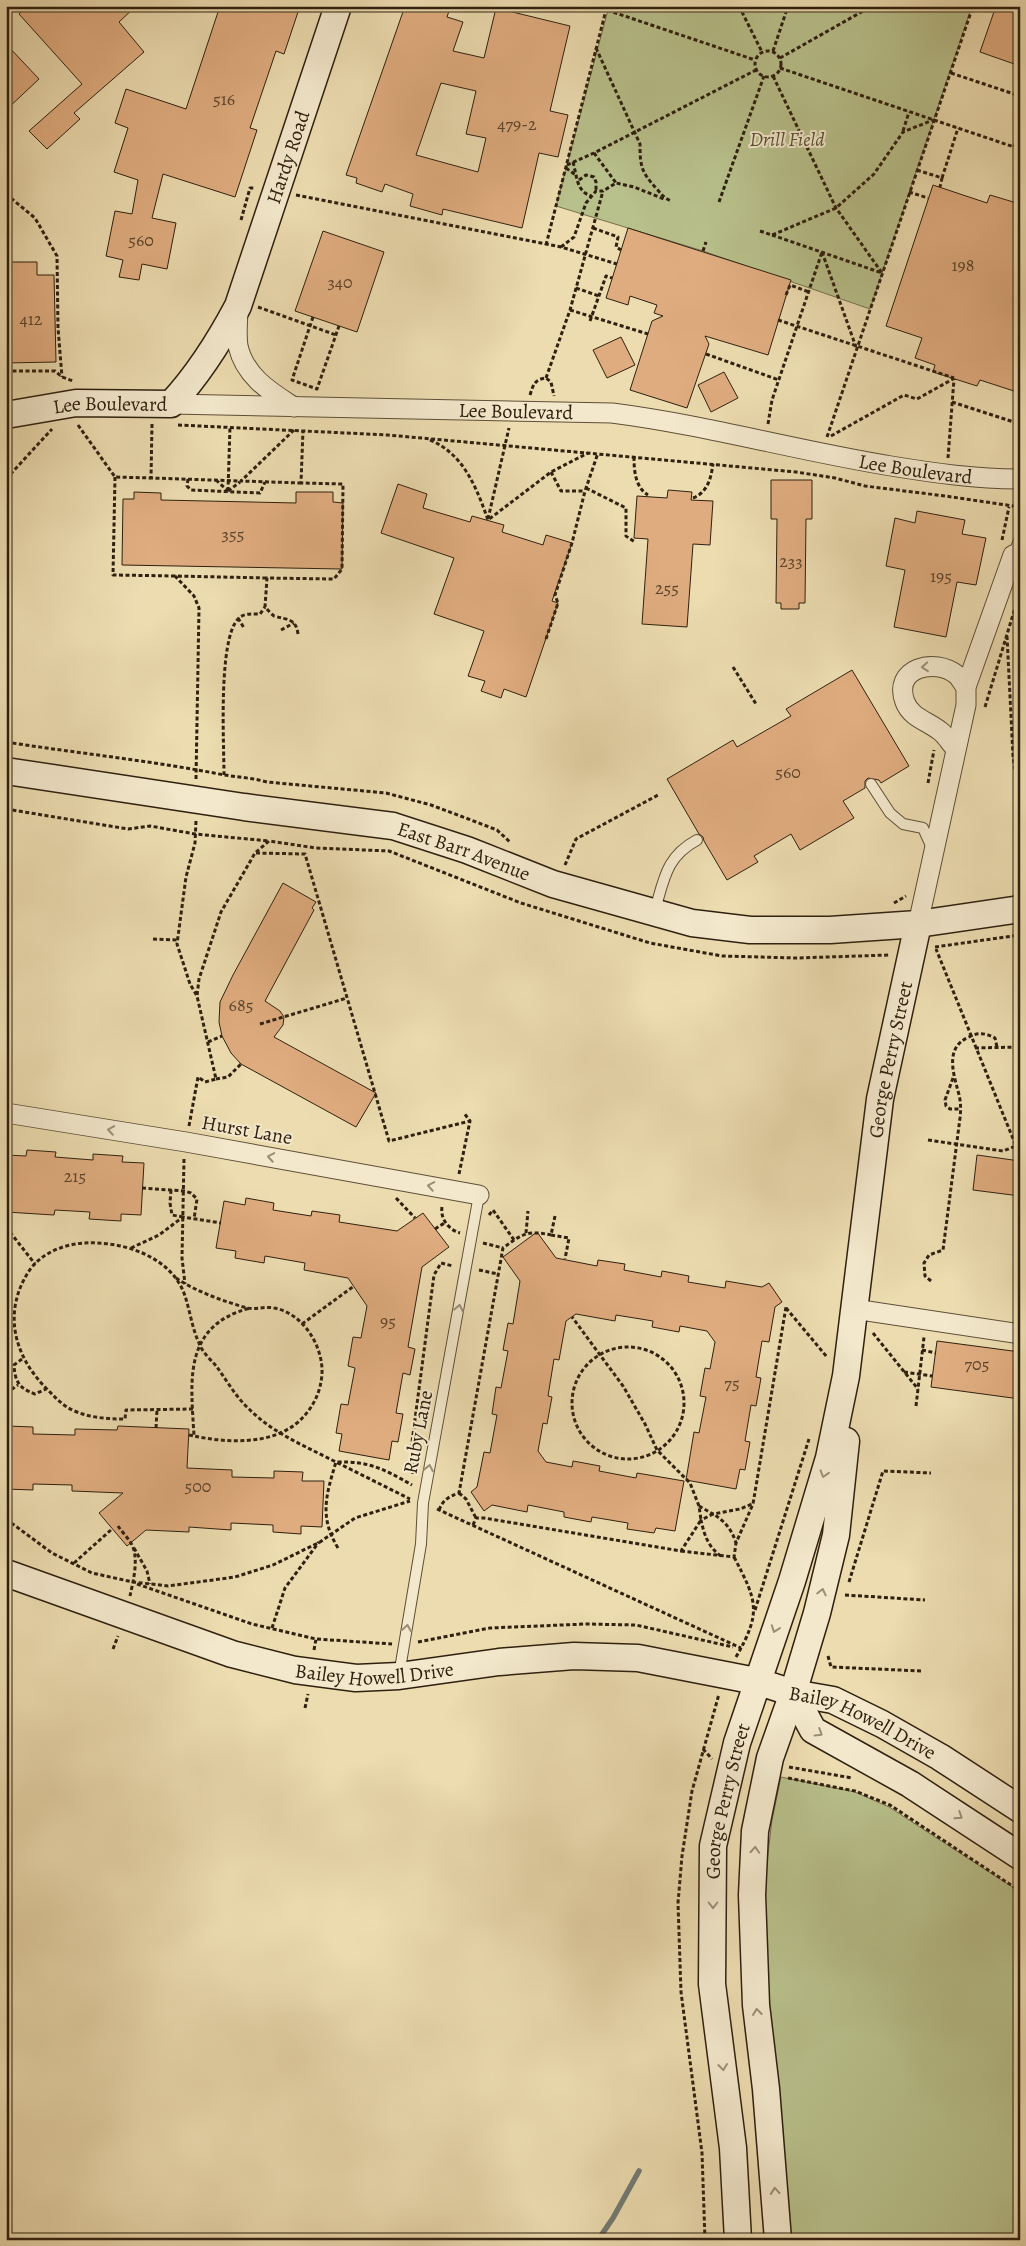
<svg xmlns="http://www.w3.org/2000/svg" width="1026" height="2246" viewBox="0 0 1026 2246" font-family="Alegreya,serif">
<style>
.green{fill:#b8c08b;stroke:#74704d}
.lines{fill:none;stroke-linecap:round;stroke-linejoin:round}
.stream{stroke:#727b74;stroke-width:5.5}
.building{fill:#dfac7f;stroke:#2f200f;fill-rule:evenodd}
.lane-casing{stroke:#5e4f37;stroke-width:12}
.street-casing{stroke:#5e4f37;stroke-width:21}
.secondary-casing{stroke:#2f200f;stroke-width:29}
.path{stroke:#2f200f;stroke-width:3;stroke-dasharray:4 2.5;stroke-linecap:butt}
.lane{stroke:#f3e8cc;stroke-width:10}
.street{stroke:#f3e8cc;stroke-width:19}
.secondary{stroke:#f3e8cc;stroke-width:26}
.oneway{stroke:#9b8e77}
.labels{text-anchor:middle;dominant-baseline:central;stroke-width:4;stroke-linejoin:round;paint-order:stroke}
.number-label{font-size:18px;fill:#5b432b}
.park-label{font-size:20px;font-style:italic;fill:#585034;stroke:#f3e8cc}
.street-label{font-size:20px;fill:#2f200f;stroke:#f3e8cc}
</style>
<rect width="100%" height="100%" fill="#ecdcb0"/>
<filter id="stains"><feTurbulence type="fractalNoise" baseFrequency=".004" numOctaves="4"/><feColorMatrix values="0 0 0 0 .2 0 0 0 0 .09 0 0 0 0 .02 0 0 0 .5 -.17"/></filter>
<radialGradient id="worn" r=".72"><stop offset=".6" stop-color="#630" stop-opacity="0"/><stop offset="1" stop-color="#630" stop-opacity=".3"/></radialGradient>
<!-- green -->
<g class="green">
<polygon points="609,6 972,6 870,309 703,251 556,206"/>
<polygon points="781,1777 855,1792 889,1807 1020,1892 1020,2209 1016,2240 790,2240 769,2018 763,1895 772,1820"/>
</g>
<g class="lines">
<!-- stream -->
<polyline class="stream" points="598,2240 613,2218 639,2171"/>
</g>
<!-- building -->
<g class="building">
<polygon points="27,6 136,6 119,22 144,52 74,113 80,119 47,149 29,131 82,84 19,14"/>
<polygon points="220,6 300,6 284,54 276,51 250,128 257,130 235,197 163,174 152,218 176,223 167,269 142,264 139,280 119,277 123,260 106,256 115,211 132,214 138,180 114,172 128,128 115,123 126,89 186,109"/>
<path d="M405,6H435L449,11L447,17L463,22L453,51L484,58L496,8L570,26L550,111L568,115L558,157L539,153L522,228L443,209L442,215L410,206L413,194L385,184L382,192L356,183L357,178L346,175ZM441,83L476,91L466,134L486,138L478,172L416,155Z"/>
<polygon points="996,6 1020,6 1020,66 980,52"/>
<polygon points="6,44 39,79 6,110"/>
<polygon points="933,185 987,203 990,195 1020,204 1020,393 980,380 977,386 933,372 935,365 915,358 922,338 886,326"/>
<polygon points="628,228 791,280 768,355 705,336 709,344 687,408 630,390 652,321 663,316 654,313 657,305 630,296 628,305 606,298"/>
<polygon points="323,231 384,252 357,332 295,311"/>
<polygon points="9,262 37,262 37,275 54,275 56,362 6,363 6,276 10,276"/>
<polygon points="621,337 635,365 607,378 593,350"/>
<polygon points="724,372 738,398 711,412 698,385"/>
<polygon points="771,480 812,480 812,519 806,519 805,603 799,603 799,609 781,609 781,603 776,603 777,519 771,519"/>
<polygon points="398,484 427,494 423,508 470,522 472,516 504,525 502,532 543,545 546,535 572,543 552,601 558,603 526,697 504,689 501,698 481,691 485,681 468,676 484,631 434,614 454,558 381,533"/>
<polygon points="668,490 692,492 691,500 713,501 710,545 693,544 687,627 642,624 648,539 634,538 637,496 667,498"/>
<polygon points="134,492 161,493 161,500 296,503 296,492 333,492 333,502 343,503 342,569 122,565 123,499 134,499"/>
<polygon points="917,511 965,520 962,534 986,538 976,585 957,582 946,637 894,627 905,570 886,566 895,518 915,523"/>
<polygon points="852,670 909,766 881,783 879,780 868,778 865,781 865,788 843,801 854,818 800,850 791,834 754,856 758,862 727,880 704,841 703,837 699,834 667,779 733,740 737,747 791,716 786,709"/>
<polygon points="283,883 316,902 312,908 314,910 265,1001 280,1011 284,1017 283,1025 274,1037 376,1093 356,1127 241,1064 231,1053 222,1036 219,1022 220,1002 233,975"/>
<polygon points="27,1150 56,1152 55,1157 93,1160 93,1154 123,1156 122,1162 144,1163 141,1215 121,1214 121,1221 89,1219 90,1212 55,1210 54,1215 6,1212 6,1155 26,1156"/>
<polygon points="977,1155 1020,1161 1020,1196 973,1190"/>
<polygon points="246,1198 274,1203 273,1210 311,1216 312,1211 340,1215 339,1222 397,1231 423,1213 449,1247 422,1267 408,1347 415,1349 410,1375 403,1373 396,1413 403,1414 398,1442 392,1441 389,1460 339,1451 342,1434 336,1433 341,1404 348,1405 355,1368 348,1366 353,1337 361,1338 367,1306 348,1278 304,1270 305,1263 265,1256 264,1263 235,1258 236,1251 216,1248 224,1201 245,1205"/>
<polygon points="537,1232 556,1258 597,1266 598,1260 625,1264 624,1270 661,1277 662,1271 689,1276 688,1282 725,1288 726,1281 762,1287 769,1283 782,1302 775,1307 769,1342 762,1341 756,1377 761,1378 756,1406 751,1405 745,1441 750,1442 745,1470 740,1469 736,1489 686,1480 694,1432 699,1433 706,1397 700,1396 705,1368 710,1369 715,1342 707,1331 680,1326 679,1332 652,1327 653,1321 616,1315 615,1321 576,1314 566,1321 559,1360 554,1359 548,1396 552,1397 547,1424 543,1423 538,1451 546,1462 572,1467 573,1461 600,1466 599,1471 636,1478 637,1473 684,1481 675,1531 656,1528 654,1533 627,1529 628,1523 592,1517 591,1522 564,1517 564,1512 528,1505 527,1512 492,1505 484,1511 471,1492 477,1487 484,1452 490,1453 497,1415 492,1414 496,1387 501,1388 508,1351 503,1350 508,1323 513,1324 520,1281 503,1257"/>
<polygon points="937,1341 1020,1352 1020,1399 931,1387"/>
<polygon points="7,1426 33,1427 33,1434 75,1435 75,1429 117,1430 118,1426 189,1429 187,1468 232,1470 232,1477 274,1478 274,1471 303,1472 302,1481 324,1481 322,1527 301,1526 301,1534 273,1532 273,1525 231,1523 231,1530 189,1527 189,1532 146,1530 127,1546 99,1513 123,1493 72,1491 72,1485 33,1484 33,1490 6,1489"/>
</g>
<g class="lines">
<!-- lane casing -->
<g class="lane-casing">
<g id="lane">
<polyline points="1013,555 1020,538"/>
<polyline points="871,784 890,813 903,824 923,828 932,848"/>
<path d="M654,913C664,881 665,857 697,840"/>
<polyline points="399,1675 421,1544 423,1503 479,1195"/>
</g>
</g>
<!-- street casing -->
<g class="street-casing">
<g id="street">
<path d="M238,308C238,320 236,334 238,346C245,377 271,392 294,407"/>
<path id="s1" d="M171,404L612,413C706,425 798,451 891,466C934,473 976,479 1020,479"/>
<path d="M955,748C950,743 946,735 940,731C928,721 911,718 905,702C892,668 935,657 957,675C960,678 963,684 966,687"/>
<polyline points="918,924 966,705 966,687 1013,555"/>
<polyline points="6,1113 186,1142 479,1195"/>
<polyline points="854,1309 1020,1334"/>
</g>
</g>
<!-- secondary casing -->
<g class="secondary-casing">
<g id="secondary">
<path id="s2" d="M6,415L76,403L171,404C199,374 219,342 238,306L338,6"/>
<path id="s3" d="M6,771L244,807L393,826L467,850L553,884L692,923L750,930H830L918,924L1020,909"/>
<path id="s4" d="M6,1573L232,1654L295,1670L356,1678L399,1676L499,1662L574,1656L638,1658L756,1681L793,1693L833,1700L882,1724L940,1757L1020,1809"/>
<polyline points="793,1693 813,1730 910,1784 1020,1856"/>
<path id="s5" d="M738,2240L733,2148L712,1984L713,1846L737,1743L792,1581L829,1458L846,1376L880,1099L918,924"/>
<polyline points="778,2240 766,2089 756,2005 752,1895 755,1831 770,1758 793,1693 817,1613 836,1535 846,1441"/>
</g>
</g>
<!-- path -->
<g class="path">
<polyline points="595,6 755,60"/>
<polyline points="739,6 762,52"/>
<path d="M596,48L640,144C640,165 641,172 656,188C661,194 664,198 671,201"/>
<circle cx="768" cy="64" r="13"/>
<polyline points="773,51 788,6"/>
<polyline points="780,58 872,6"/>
<polyline points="780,68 1020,149"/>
<polyline points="951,73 1020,96"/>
<polyline points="903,131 909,112"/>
<polyline points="1014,147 1020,130"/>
<polyline points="594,153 616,183"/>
<path d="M573,162C577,176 576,191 591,196"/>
<polyline points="567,165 594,153 756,70"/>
<polyline points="566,168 577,176"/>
<polyline points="917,170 942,178 940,187"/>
<polyline points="942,178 958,128"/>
<polyline points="579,180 586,175 594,177 596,182 596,191"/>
<polyline points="909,192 928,198"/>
<polyline points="6,194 35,218 57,256 58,328 62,377"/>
<polyline points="296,195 561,247 617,264"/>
<polyline points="719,202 764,76"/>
<polyline points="241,220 250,188 255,188"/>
<polyline points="593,228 618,237 616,247 621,250"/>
<polyline points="760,231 772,235 836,208 874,174 903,132 933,120"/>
<polyline points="772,235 882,273 836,208 773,76"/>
<polyline points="546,245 607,6"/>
<polyline points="561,247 574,237 586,203 596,191 603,191 616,183 634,187 664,199"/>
<polyline points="703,251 706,242"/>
<polyline points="822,252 856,347"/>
<polyline points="576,288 599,296"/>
<polyline points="786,295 790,285 809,292"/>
<polyline points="258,307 336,335"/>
<polyline points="570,310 648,334"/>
<polyline points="313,317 292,380 317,389 339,326"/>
<polyline points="778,320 954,378"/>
<polyline points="590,321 606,276 612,278"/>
<polyline points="706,354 779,380"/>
<polyline points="6,371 55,371 62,377 73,381"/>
<polyline points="546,378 570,310 603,191"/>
<path d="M530,395C533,385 535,379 546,378L551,382L554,396"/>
<polyline points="952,402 1020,424"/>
<polyline points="152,424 151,478 241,481"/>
<polyline points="768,424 772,400 822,252"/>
<polyline points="78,425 115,477 151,478"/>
<polyline points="178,425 388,435 796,472 835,478 865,486 945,496 1020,507"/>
<polyline points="294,430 241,481 301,483"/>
<polyline points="831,436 904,395 917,399 953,379"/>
<polyline points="827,437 973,6"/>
<path d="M430,440C464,454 477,489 488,520L551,472L588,453"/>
<path d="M634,457C634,470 635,487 648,495"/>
<polyline points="948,458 954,379"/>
<polyline points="551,472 561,491 585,491"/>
<polyline points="115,477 113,575 175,576"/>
<polyline points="6,479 52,429"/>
<polyline points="188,479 187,486 191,490 260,493 265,482"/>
<polyline points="216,480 228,491"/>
<polyline points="586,488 626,508 626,536 635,542"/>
<polyline points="228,491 230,426"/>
<polyline points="228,491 240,482"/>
<path d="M693,498C708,492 711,478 713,464"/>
<polyline points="488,519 509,428"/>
<polyline points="1002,540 1009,507"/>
<polyline points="1014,614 1020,622"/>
<polyline points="238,618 244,628"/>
<polyline points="281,630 294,623"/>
<path d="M298,634C296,618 287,620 274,616C271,614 268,610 265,607L267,578L334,579L342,569L343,484L301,483L303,430"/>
<polyline points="1007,636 1013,756 1020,807"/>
<polyline points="546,639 558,603 555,595 572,543 585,491 598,453"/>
<polyline points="733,667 756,704"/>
<polyline points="985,707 1015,608"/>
<path d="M6,742C76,753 145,760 214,773C232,777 249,777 267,782L386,793L431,805L471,820L497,830L511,843"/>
<path d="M224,775C224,744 218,640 238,619C243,613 252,614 260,614L265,607"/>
<polyline points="196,779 199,608 194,596 175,576 267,578"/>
<polyline points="928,783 934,750"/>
<polyline points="6,809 128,829 150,826 195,834 269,841"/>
<polyline points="196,821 195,843 186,877 177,944 190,984 197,996"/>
<polyline points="256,853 305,854 389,1141 470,1121"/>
<polyline points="565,865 576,839 660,794"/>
<polyline points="894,903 906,896"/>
<polyline points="153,939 178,940"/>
<polyline points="935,947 1020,935"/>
<polyline points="260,1024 347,998"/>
<polyline points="208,1042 222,1036"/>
<polyline points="975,1048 1020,1047"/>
<polyline points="953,1078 945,1100 946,1106 950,1109 961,1109"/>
<polyline points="216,1079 228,1077 241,1064"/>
<polyline points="189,1126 198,1077 205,1082 216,1079 197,996 199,979 221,912 255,853 269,841 316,848 389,851 521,903 650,943 722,956 797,958 889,955"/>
<polyline points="928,1140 1003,1151 1016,1146 936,949"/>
<polyline points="1019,1152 1016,1146 1020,1143"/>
<polyline points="184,1159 182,1258 185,1284"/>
<polyline points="459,1174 470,1121 464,1113"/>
<polyline points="142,1188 184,1191 191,1193 197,1199 194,1219"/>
<polyline points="171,1190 170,1203 172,1215 183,1217"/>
<polyline points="396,1198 415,1218"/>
<path d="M442,1207C440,1219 449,1230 460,1233"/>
<polyline points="489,1215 493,1210 514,1240"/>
<polyline points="555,1216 551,1235 569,1238 565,1259"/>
<polyline points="6,1227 35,1264"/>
<polyline points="435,1229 446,1222"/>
<polyline points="526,1233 528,1211"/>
<polyline points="483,1243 503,1248"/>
<polyline points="131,1248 159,1235 183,1217 221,1223"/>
<polyline points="479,1270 498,1274"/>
<path d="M176,1278C197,1292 223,1301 247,1308C256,1310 265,1306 274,1308C303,1313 323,1346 322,1373C321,1393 312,1410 297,1423C270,1445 227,1443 194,1436C191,1381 182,1326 250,1308"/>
<path d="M931,1281L925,1276L924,1263L929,1255L943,1250L960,1118C961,1109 961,1101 958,1091C953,1072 945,1047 969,1037C978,1032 986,1033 995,1038L997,1047"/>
<polyline points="786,1308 827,1357"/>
<polyline points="302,1324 354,1286"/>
<polyline points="873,1333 918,1389"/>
<circle cx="628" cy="1403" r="56"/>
<polyline points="922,1350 936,1353"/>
<path d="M22,1359L14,1365C15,1382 19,1388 35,1394L46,1389"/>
<polyline points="904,1372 932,1376"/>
<polyline points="6,1393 18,1385"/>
<polyline points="916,1406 924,1337"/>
<path d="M193,1409L126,1410L125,1419C109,1419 92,1418 77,1412C63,1407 55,1397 45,1387C13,1354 3,1311 29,1271C41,1253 64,1244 85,1243C122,1241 172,1256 185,1296C190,1311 192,1328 199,1343C202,1352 211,1360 217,1367C227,1381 236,1397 249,1409C271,1431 298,1443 326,1457C354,1471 382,1485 410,1499"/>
<polyline points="156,1428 157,1410"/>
<polyline points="189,1435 194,1436"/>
<polyline points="413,1474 412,1442 434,1275 441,1263 453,1266"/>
<polyline points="459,1493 466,1499 476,1518"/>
<polyline points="699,1506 713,1514 740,1509 752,1504"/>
<polyline points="437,1509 741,1648"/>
<path d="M439,1510C443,1500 448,1497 459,1493L503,1248C522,1234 527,1230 551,1235"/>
<polyline points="6,1519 52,1553 92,1573 133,1582 168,1586 235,1577 273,1565 320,1542 355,1518 410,1501"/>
<polyline points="473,1525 476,1518 484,1518 681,1551 701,1520 699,1506 690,1483 657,1450 645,1424 623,1386 572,1317"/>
<path d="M118,1526C122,1532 129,1539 132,1545C139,1559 133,1582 130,1596"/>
<polyline points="134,1548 147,1571 150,1584"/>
<path d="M338,1548C319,1517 326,1495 336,1462C369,1461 384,1469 412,1485"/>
<polyline points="681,1551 734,1557 736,1543 753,1504 786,1307"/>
<path d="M721,1556C708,1547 704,1534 701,1520L713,1514C725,1521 732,1530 736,1543"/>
<path d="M734,1557C757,1601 762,1612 736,1657"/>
<polyline points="74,1563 112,1529"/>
<polyline points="849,1582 883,1471 931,1473"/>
<polyline points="137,1584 252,1624 316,1639 392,1644"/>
<polyline points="845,1595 925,1600"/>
<polyline points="755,1610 809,1439"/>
<polyline points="272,1628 285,1588 319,1542"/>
<polyline points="418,1642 490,1628 586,1624 636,1625 733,1647"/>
<polyline points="113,1649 118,1636"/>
<polyline points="314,1650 316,1639"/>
<polyline points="828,1656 831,1667 922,1671"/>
<polyline points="305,1708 308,1694"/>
<polyline points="703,1749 712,1759"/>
<polyline points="789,1767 852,1778"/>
<polyline points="788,1778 855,1791 890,1805 1020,1891"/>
<polyline points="705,2240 702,2153 681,1992 678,1903 682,1856 692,1791 719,1694"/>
</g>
<!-- lane -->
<use href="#lane" class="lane"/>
<!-- street -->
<use href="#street" class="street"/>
<!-- secondary -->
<use href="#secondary" class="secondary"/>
</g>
<!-- one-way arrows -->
<defs><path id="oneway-chevron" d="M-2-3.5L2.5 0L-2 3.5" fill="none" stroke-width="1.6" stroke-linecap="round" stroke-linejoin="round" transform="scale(1.25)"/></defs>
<g class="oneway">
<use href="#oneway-chevron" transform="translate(925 667) rotate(175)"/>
<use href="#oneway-chevron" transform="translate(111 1130) rotate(-171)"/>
<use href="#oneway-chevron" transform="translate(271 1157) rotate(-170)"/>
<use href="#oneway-chevron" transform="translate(431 1186) rotate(-170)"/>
<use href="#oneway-chevron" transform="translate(459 1308) rotate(-79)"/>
<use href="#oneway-chevron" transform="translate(429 1468) rotate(-79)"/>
<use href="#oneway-chevron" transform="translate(824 1474) rotate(107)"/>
<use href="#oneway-chevron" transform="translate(822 1592) rotate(-77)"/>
<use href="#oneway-chevron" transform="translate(407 1628) rotate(-81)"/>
<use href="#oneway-chevron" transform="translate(775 1629) rotate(110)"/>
<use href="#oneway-chevron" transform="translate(819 1733) rotate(32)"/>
<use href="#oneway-chevron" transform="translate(959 1816) rotate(33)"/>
<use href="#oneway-chevron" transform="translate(755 1850) rotate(-87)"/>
<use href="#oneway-chevron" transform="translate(713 1905) rotate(90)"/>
<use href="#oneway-chevron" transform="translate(757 2012) rotate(-97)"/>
<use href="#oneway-chevron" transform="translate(723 2067) rotate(83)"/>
<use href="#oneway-chevron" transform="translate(775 2191) rotate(-95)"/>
</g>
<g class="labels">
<!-- number labels -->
<g class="number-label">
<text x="224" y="99">516</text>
<text x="517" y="124">479-2</text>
<text x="141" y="240">560</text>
<text x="963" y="265">198</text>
<text x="340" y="282">340</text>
<text x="31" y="319">412</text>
<text x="233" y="534">355</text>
<text x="791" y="561">233</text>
<text x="941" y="576">195</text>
<text x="667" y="588">255</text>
<text x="788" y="772">560</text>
<text x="241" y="1005">685</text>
<text x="75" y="1176">215</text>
<text x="388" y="1321">95</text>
<text x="977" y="1364">705</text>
<text x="732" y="1383">75</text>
<text x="198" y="1486">500</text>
</g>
<!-- park labels -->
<g class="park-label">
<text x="787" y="139">Drill Field</text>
</g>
<!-- street labels -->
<g class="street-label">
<text stroke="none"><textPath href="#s2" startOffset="442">Hardy Road</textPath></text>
<text stroke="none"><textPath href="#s2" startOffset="105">Lee Boulevard</textPath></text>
<text stroke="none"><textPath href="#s1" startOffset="345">Lee Boulevard</textPath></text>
<text stroke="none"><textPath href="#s1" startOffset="750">Lee Boulevard</textPath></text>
<text stroke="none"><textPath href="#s3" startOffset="466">East Barr Avenue</textPath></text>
<text stroke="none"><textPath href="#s5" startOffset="1204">George Perry Street</textPath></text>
<text transform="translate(247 1130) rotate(10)">Hurst Lane</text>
<text transform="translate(418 1432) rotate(-79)">Ruby Lane</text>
<text stroke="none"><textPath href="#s4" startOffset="385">Bailey Howell Drive</textPath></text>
<text stroke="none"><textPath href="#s4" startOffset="885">Bailey Howell Drive</textPath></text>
<text stroke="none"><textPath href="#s5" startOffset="442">George Perry Street</textPath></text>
</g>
</g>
<!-- margin -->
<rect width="1026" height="2246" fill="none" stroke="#ecdcb0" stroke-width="25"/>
<rect x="8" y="8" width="1011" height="2231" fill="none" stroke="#2f200f" stroke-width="2.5"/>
<rect x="12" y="12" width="1001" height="2221" fill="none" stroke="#2f200f"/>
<rect width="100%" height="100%" filter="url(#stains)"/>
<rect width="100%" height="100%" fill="url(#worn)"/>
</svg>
